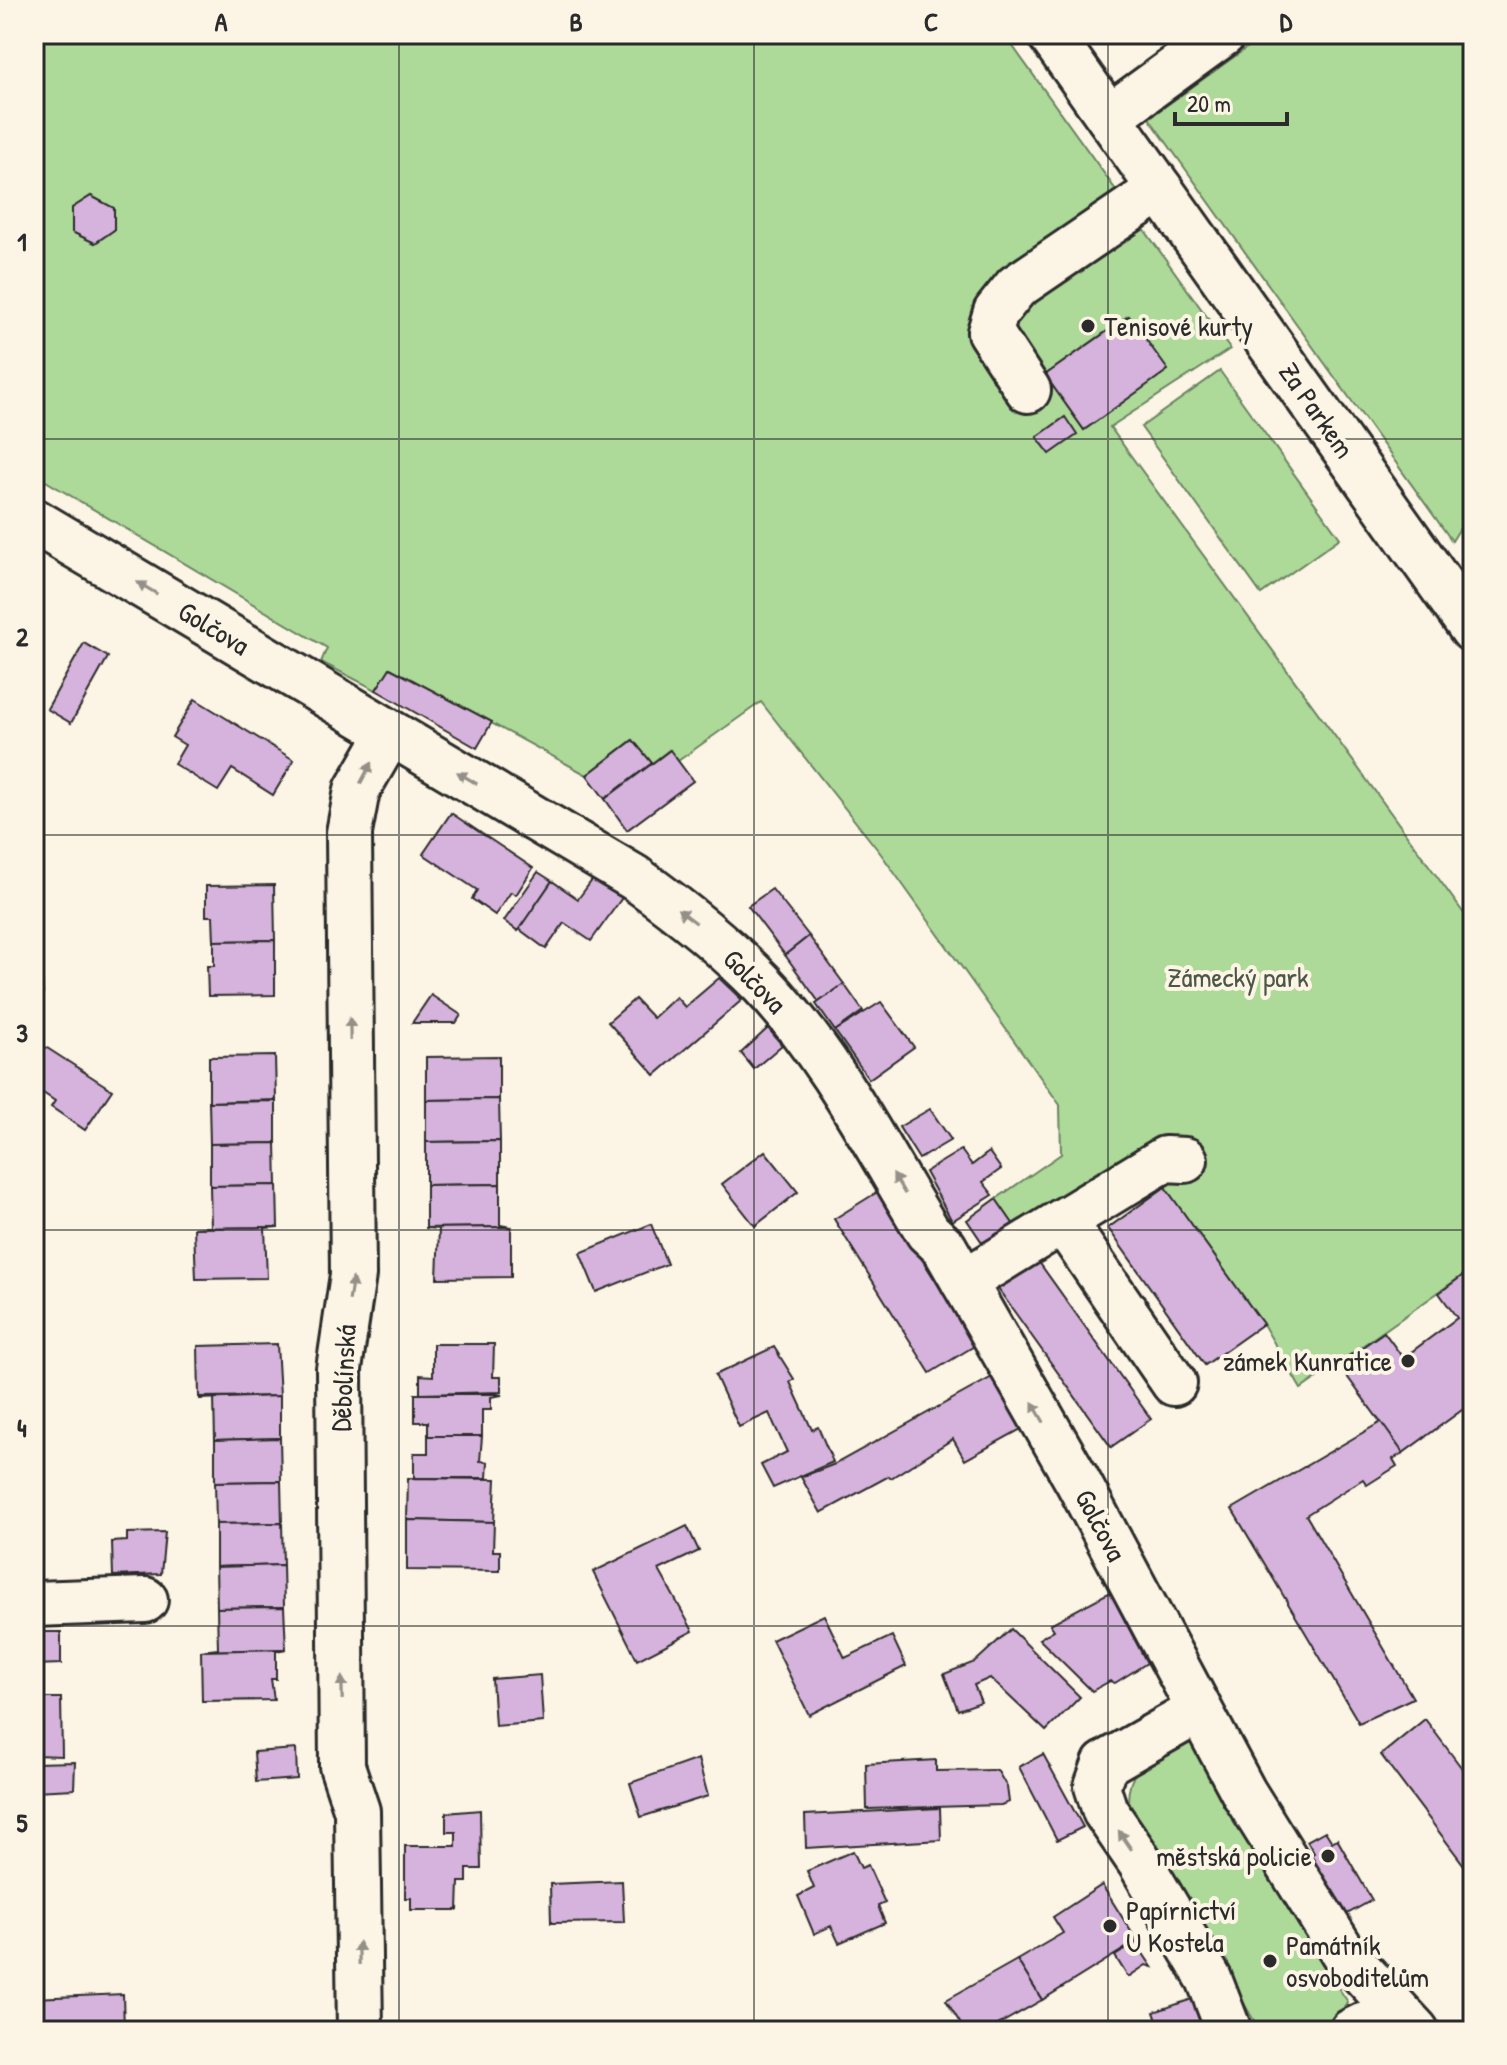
<svg xmlns="http://www.w3.org/2000/svg" width="1507" height="2065" viewBox="0 0 1507 2065" font-family="'Patrick Hand',sans-serif">
<style>
.green{fill:#adda99;stroke:#6c8262;stroke-width:2;fill-rule:evenodd}
.building{fill:#d6b3dd;stroke:#2b2b2b;stroke-width:2}
.lines{fill:none;stroke-linecap:round;stroke-linejoin:round}
.minor-casing{stroke:#2b2b2b;stroke-width:50}
.minor{stroke:#fcf5e5;stroke-width:44}
.oneway{fill:#949088}
.grid{fill:none;stroke:#2b2b2b;stroke-width:2;stroke-opacity:0.55}
.poi-dot{fill:#2b2b2b;stroke:#fcf5e5;stroke-width:3}
.labels{text-anchor:middle;dominant-baseline:central;stroke-width:8;stroke-linejoin:round;paint-order:stroke}
.poi-label{font-size:28px;fill:#2b2b2b;stroke:#fcf5e5;text-anchor:start}
.street-label{font-size:28px;fill:#2b2b2b;stroke:#fcf5e5}
.park-label{font-size:28px;fill:#4c5746;stroke:#fcf5e5}
.neatline{fill:none;stroke:#2b2b2b;stroke-width:3}
.grid-label{font-size:26px;text-anchor:middle;font-weight:bold;fill:#2b2b2b}
</style>
<rect width="100%" height="100%" fill="#fcf5e5"/>
<filter id="ink" filterUnits="userSpaceOnUse"><feTurbulence type="fractalNoise" baseFrequency=".0125" numOctaves="2"/><feDisplacementMap in="SourceGraphic" scale="16" xChannelSelector="R" yChannelSelector="G"/><feConvolveMatrix kernelMatrix="1 2 1 2 8 2 1 2 1" color-interpolation-filters="sRGB"/></filter>
<g filter="url(#ink)">
<!-- green -->
<g class="green">
<path d="M34,34H1004L1230,349L1110,427L1473,926V1268L1301,1389L1263,1324L1165,1187L1096,1202L1016,1228L996,1199L1061,1154L1060,1105L881,854L761,702L678,761L669,750L652,763L632,740L587,775L390,668L376,690L321,662L327,648L34,474ZM91,196L113,208L114,230L95,243L73,232L72,208ZM1128,316L1167,370L1084,430L1045,375ZM1064,418L1076,435L1050,454L1037,438Z"/>
<polygon points="1266,34 1473,34 1473,507 1452,541 1149,118"/>
<polygon points="1220,371 1340,538 1261,594 1141,427"/>
<path d="M1185,1741L1194,1743L1202,1754L1324,1967L1348,2002C1329,2034 1294,2031 1260,2031L1128,1804C1127,1763 1153,1758 1185,1741Z"/>
</g>
<!-- building -->
<g class="building">
<polygon points="91,196 114,208 114,230 95,243 72,232 72,208"/>
<polygon points="1129,316 1168,370 1084,430 1045,375"/>
<polygon points="1065,417 1077,435 1050,454 1037,437"/>
<polygon points="84,643 108,657 71,723 47,709"/>
<polygon points="390,668 492,722 477,748 376,690"/>
<polygon points="195,699 294,760 273,795 232,769 218,791 174,764 185,745 172,737"/>
<polygon points="633,740 652,763 605,799 587,775"/>
<polygon points="670,750 693,781 627,830 605,799"/>
<polygon points="451,813 533,868 516,895 511,892 495,915 472,899 477,890 423,854"/>
<polygon points="538,872 552,881 518,931 504,921"/>
<polygon points="596,875 624,895 591,941 564,923 546,949 519,929 552,881 578,899"/>
<polygon points="274,885 275,940 214,941 213,916 206,916 206,886"/>
<polygon points="772,889 809,936 785,955 748,906"/>
<polygon points="809,936 844,984 819,1002 785,955"/>
<polygon points="275,940 275,995 208,996 207,966 214,966 214,941"/>
<polygon points="34,976 42,976 43,996 34,996"/>
<polygon points="719,978 742,1000 655,1075 608,1022 635,999 653,1018 676,997 685,1007"/>
<polygon points="844,984 863,1011 835,1031 816,1004"/>
<polygon points="431,995 461,1015 456,1023 412,1023"/>
<polygon points="881,1002 914,1047 869,1079 835,1031"/>
<polygon points="768,1028 782,1045 754,1069 741,1053"/>
<polygon points="44,1046 112,1090 85,1130 51,1107 55,1101 34,1087 34,1062"/>
<polygon points="275,1056 276,1100 209,1102 209,1057"/>
<polygon points="499,1056 499,1099 426,1100 426,1057"/>
<polygon points="499,1099 500,1141 426,1142 426,1100"/>
<polygon points="276,1101 276,1143 210,1144 209,1102"/>
<polygon points="930,1109 951,1140 919,1159 899,1127"/>
<polygon points="500,1141 500,1184 426,1185 426,1142"/>
<polygon points="210,1144 276,1143 277,1185 210,1186"/>
<polygon points="961,1150 972,1165 989,1152 1001,1169 983,1182 993,1195 952,1221 925,1172"/>
<polygon points="765,1151 798,1192 755,1226 722,1184"/>
<polygon points="500,1184 500,1225 511,1227 426,1228 426,1185"/>
<polygon points="210,1186 277,1185 278,1227 194,1228 211,1227"/>
<polygon points="1165,1187 1263,1324 1205,1365 1108,1228"/>
<polygon points="879,1191 976,1345 930,1373 834,1219"/>
<polygon points="996,1199 1016,1228 986,1248 967,1220"/>
<polygon points="651,1224 667,1264 596,1292 580,1253"/>
<polygon points="278,1227 265,1228 267,1278 196,1279 194,1228"/>
<polygon points="511,1227 511,1277 437,1278 439,1229 426,1228"/>
<polygon points="1036,1258 1151,1419 1111,1447 996,1286"/>
<polygon points="1473,1268 1473,1402 1403,1453 1338,1364 1384,1332 1403,1358 1457,1318 1439,1293"/>
<polygon points="277,1344 280,1396 199,1397 198,1346"/>
<polygon points="433,1344 494,1344 493,1377 501,1377 501,1392 420,1394 420,1375 433,1376"/>
<polygon points="774,1347 794,1379 790,1382 812,1430 818,1427 833,1462 773,1488 761,1465 787,1452 769,1413 739,1427 715,1375"/>
<polygon points="994,1376 1025,1427 965,1460 953,1439 891,1478 889,1476 821,1513 801,1477 835,1464"/>
<polygon points="415,1394 497,1394 502,1395 491,1397 491,1410 482,1410 482,1436 428,1436 428,1422 415,1422"/>
<polygon points="280,1396 280,1438 215,1440 214,1398 199,1399"/>
<polygon points="1381,1422 1403,1453 1393,1459 1397,1466 1367,1485 1363,1479 1306,1515 1413,1698 1359,1723 1232,1509"/>
<polygon points="428,1436 482,1436 480,1461 488,1462 487,1478 414,1478 414,1453 428,1453"/>
<polygon points="280,1438 281,1481 215,1482 215,1440"/>
<polygon points="408,1478 496,1479 494,1522 407,1520"/>
<polygon points="281,1481 282,1523 216,1524 215,1482"/>
<polygon points="407,1520 494,1522 493,1551 500,1551 500,1571 407,1570"/>
<polygon points="282,1523 283,1565 216,1567 216,1524"/>
<polygon points="687,1526 699,1551 659,1570 693,1631 637,1660 593,1572"/>
<polygon points="165,1532 161,1574 113,1576 112,1542 127,1541 127,1533"/>
<polygon points="283,1565 284,1607 217,1608 216,1567"/>
<polygon points="1110,1592 1147,1663 1115,1683 1110,1681 1092,1691 1039,1639 1054,1630 1050,1624"/>
<polygon points="284,1607 286,1649 201,1651 218,1649 217,1608"/>
<polygon points="824,1615 845,1658 892,1636 906,1666 809,1715 772,1640"/>
<polygon points="1011,1629 1080,1697 1046,1731 990,1678 974,1685 981,1702 958,1710 944,1674 975,1662"/>
<polygon points="34,1632 61,1632 61,1664 34,1665"/>
<polygon points="286,1649 276,1651 276,1679 271,1679 274,1700 202,1701 201,1651"/>
<polygon points="540,1675 543,1722 495,1726 492,1679"/>
<polygon points="34,1698 61,1698 62,1756 34,1755"/>
<polygon points="1425,1719 1473,1783 1473,1877 1381,1755"/>
<polygon points="296,1749 297,1779 256,1782 254,1752"/>
<polygon points="1043,1754 1083,1827 1057,1840 1019,1767"/>
<polygon points="698,1759 708,1796 641,1817 630,1783"/>
<polygon points="936,1760 936,1771 997,1770 1007,1787 1009,1802 1001,1805 867,1809 866,1764"/>
<polygon points="75,1762 74,1789 34,1791 34,1763"/>
<polygon points="940,1808 941,1840 806,1848 805,1815"/>
<polygon points="480,1810 481,1869 467,1869 467,1882 459,1882 458,1910 411,1910 411,1898 405,1898 405,1846 456,1846 456,1832 446,1832 446,1813"/>
<polygon points="1325,1831 1332,1842 1337,1839 1372,1900 1340,1918 1306,1858 1314,1853 1307,1841"/>
<polygon points="853,1851 861,1868 868,1865 885,1903 878,1906 885,1923 839,1943 831,1926 814,1934 798,1896 814,1888 807,1871"/>
<polygon points="622,1881 624,1922 551,1923 550,1884"/>
<polygon points="1102,1885 1137,1941 1042,2000 1017,1960 1063,1933 1053,1917"/>
<polygon points="1136,1943 1152,1967 1146,1965 1128,1977 1115,1956"/>
<polygon points="1017,1960 1042,2000 987,2031 965,2031 946,2000"/>
<polygon points="123,1994 124,2031 34,2031 34,1998"/>
<polygon points="1195,1998 1206,2031 1161,2031 1154,2012"/>
<polygon points="459,2025 460,2031 409,2031 409,2028"/>
<polygon points="263,2028 263,2031 204,2031 204,2029"/>
</g>
<g class="lines">
<!-- minor casing -->
<g class="minor-casing">
<g id="minor">
<polyline points="1050,34 1473,630"/>
<polyline points="1109,117 1223,34"/>
<polyline points="1028,390 990,332 996,312 1016,287 1160,189"/>
<path d="M34,521L635,878C680,910 723,944 762,984C830,1055 877,1148 928,1232L944,1247L1077,1480L1244,1793L1343,1952L1416,2031"/>
<polyline points="1063,1221 1165,1159 1185,1160"/>
<polyline points="964,1282 1063,1221 1174,1383"/>
<polyline points="34,1604 145,1600"/>
<polyline points="1198,1711 1105,1764 1097,1786 1105,1811 1140,1862 1209,1979 1229,2031"/>
<polyline points="360,2031 357,1811 342,1766 339,1369 353,1275 349,833 357,790 390,733"/>
<polyline points="1352,2031 1395,2010"/>
</g>
</g>
<!-- minor -->
<use href="#minor" class="minor"/>
</g>
<!-- one-way arrows -->
<defs><path id="oneway-solid" d="M-6-.8H1V-3.2L6.5 0L1 3.2V.8H-6Z" transform="scale(2)"/></defs>
<g class="oneway">
<use href="#oneway-solid" transform="translate(147 588) rotate(-149)"/>
<use href="#oneway-solid" transform="translate(366 773) rotate(-62)"/>
<use href="#oneway-solid" transform="translate(467 778) rotate(-149)"/>
<use href="#oneway-solid" transform="translate(687 916) rotate(-143)"/>
<use href="#oneway-solid" transform="translate(350 1029) rotate(-91)"/>
<use href="#oneway-solid" transform="translate(899 1184) rotate(-121)"/>
<use href="#oneway-solid" transform="translate(351 1289) rotate(-81)"/>
<use href="#oneway-solid" transform="translate(1038 1412) rotate(-120)"/>
<use href="#oneway-solid" transform="translate(342 1688) rotate(-91)"/>
<use href="#oneway-solid" transform="translate(1125 1840) rotate(-124)"/>
<use href="#oneway-solid" transform="translate(359 1953) rotate(-91)"/>
</g>
</g>
<!-- grid -->
<path class="grid" d="M399,34V2031M754,34V2031M1108,34V2031M34,439H1473M34,835H1473M34,1230H1473M34,1626H1473"/>
<!-- markers -->
<g class="poi-dot">
<circle cx="1088" cy="326" r="8"/>
<circle cx="1408" cy="1361" r="8"/>
<circle cx="1328" cy="1856" r="8"/>
<circle cx="1110" cy="1926" r="8"/>
<circle cx="1270" cy="1961" r="8"/>
</g>
<g class="labels">
<!-- poi labels -->
<g class="poi-label">
<text x="1104" y="326">Tenisové kurty</text>
<text x="1392" y="1361" text-anchor="end">zámek Kunratice</text>
<text x="1312" y="1856" text-anchor="end">městská policie</text>
<text x="1126" y="1910">Papírnictví<tspan x="1126" dy="32">U Kostela</tspan></text>
<text x="1286" y="1945">Památník<tspan x="1286" dy="32">osvoboditelům</tspan></text>
</g>
<!-- street labels -->
<g class="street-label">
<text transform="translate(1317 410) rotate(55)">Za Parkem</text>
<text transform="translate(214 628) rotate(31)">Golčova</text>
<text transform="translate(755 981) rotate(46)">Golčova</text>
<text transform="translate(343 1378) rotate(-87)">Děbolínská</text>
<text transform="translate(1101 1525) rotate(62)">Golčova</text>
</g>
<!-- park labels -->
<g class="park-label">
<text x="1238" y="977">Zámecký park</text>
</g>
</g>
<!-- margin -->
<rect width="1507" height="2065" fill="none" stroke="#fcf5e5" stroke-width="88"/>
<!-- scale -->
<path d="M1175 112v12h112v-12" fill="none" stroke="#2b2b2b" stroke-width="4"/>
<text x="1187" y="112" font-size="24" fill="#2b2b2b" stroke="#fcf5e5" stroke-width="6" paint-order="stroke">20 m</text>
<rect x="44" y="44" width="1419" height="1977" class="neatline"/>
<g class="grid-label">
<text x="221" y="31">A</text>
<text x="576" y="31">B</text>
<text x="931" y="31">C</text>
<text x="1286" y="31">D</text>
<text x="22" y="251">1</text>
<text x="22" y="646">2</text>
<text x="22" y="1042">3</text>
<text x="22" y="1437">4</text>
<text x="22" y="1832">5</text>
</g>
</svg>
